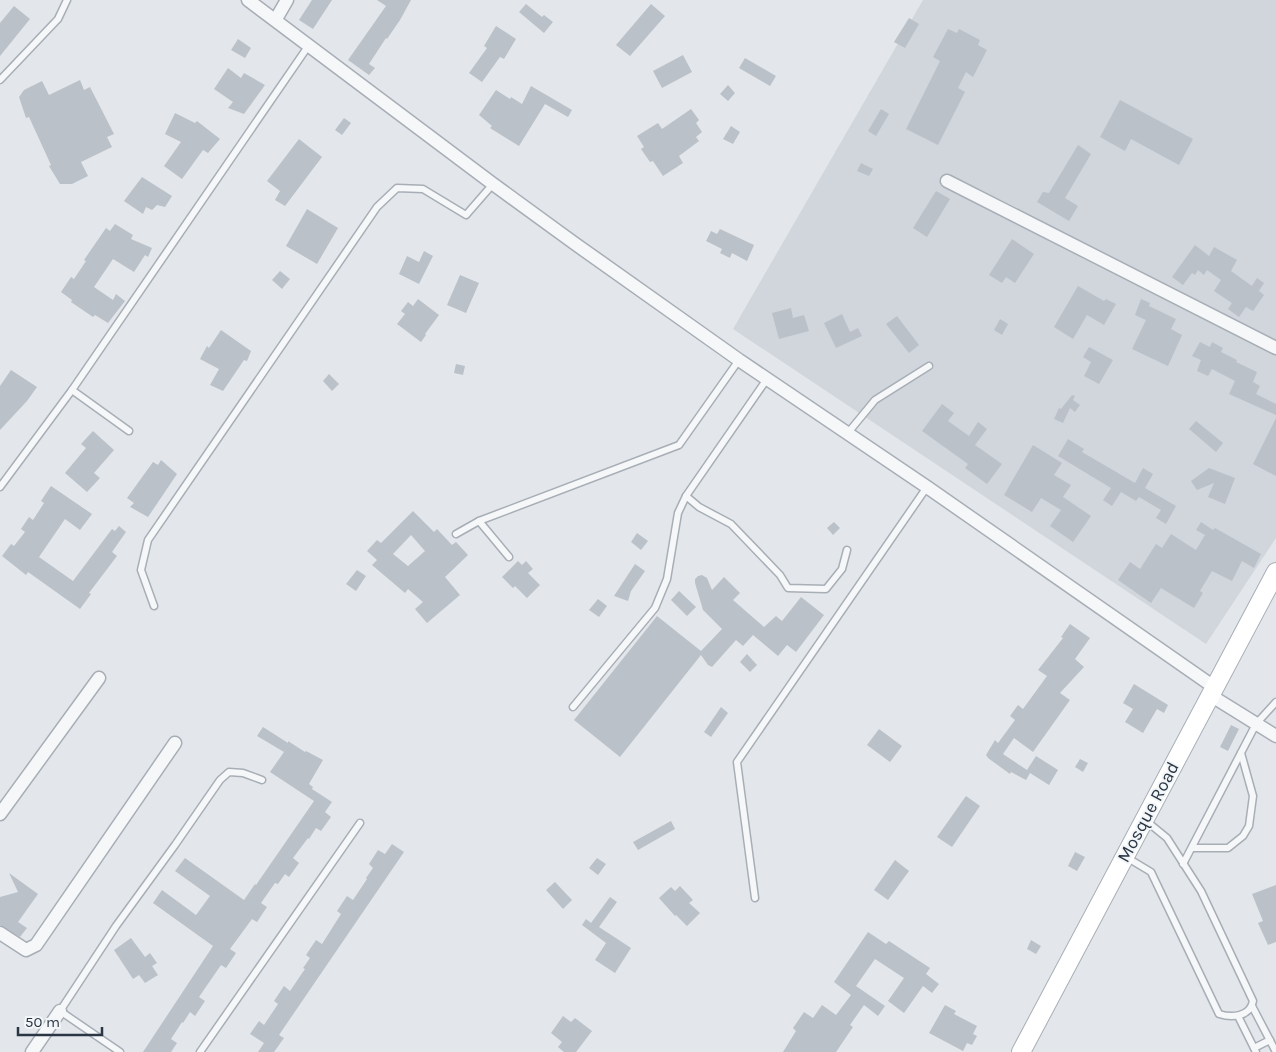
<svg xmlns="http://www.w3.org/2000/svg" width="1276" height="1052" viewBox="0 0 1276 1052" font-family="Karla,sans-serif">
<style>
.built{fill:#d1d6dd}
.building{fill:#bac1c9;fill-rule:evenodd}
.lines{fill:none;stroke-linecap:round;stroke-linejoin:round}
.lane-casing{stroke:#a8aeb6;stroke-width:9}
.street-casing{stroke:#a8aeb6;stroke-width:15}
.secondary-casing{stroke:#a8aeb6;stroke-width:20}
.lane{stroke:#f6f7f9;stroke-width:6}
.street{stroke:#f6f7f9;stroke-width:12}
.secondary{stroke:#fff;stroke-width:18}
.labels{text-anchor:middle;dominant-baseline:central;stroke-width:4;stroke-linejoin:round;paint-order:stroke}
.street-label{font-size:18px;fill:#2a3644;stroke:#f3f6f8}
</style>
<rect width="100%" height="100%" fill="#e3e7eb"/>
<!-- built -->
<polygon class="built" points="923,0 1276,0 1276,538 1206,644 733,329"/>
<!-- building -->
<g class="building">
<polygon points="312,0 332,0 313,29 299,20"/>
<polygon points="377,0 411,0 400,20 387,39 386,38 369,64 375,68 369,75 348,60 386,6"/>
<polygon points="526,4 542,17 544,15 553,22 544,33 519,12"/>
<polygon points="651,4 665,16 630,56 616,45"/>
<polygon points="14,6 30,19 0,56 0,23"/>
<polygon points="909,18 919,24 905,48 894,42"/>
<polygon points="496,26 516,39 504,59 500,57 482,82 469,73 487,48 484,46"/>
<polygon points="948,29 957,33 959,29 980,40 978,45 987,50 973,77 966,72 958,88 965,92 938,145 906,129 940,61 933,57"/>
<polygon points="238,39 251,48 245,58 231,50"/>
<polygon points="683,55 692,72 662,88 653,71"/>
<polygon points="745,58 776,76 770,86 739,68"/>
<polygon points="228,68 241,78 244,73 265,85 244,114 228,108 233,102 214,89"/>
<polygon points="80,80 84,90 90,87 114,134 107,137 112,147 81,162 88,176 72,184 60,184 49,166 51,165 29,117 26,118 19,97 24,90 42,81 49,95"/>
<polygon points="728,85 735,93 728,101 720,94"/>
<polygon points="531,86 572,110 568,117 545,104 519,146 490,128 492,126 479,115 496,90 510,99 511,97 522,104"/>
<polygon points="1120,100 1193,139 1179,165 1131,139 1125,151 1100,137"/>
<polygon points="691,109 699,120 696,123 702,132 696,137 699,141 679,156 683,163 663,176 653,161 650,162 641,149 644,147 637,136 658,123 662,129"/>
<polygon points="881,109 889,114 876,136 868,131"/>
<polygon points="175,113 195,123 197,121 220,139 208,153 203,150 182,179 164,166 181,142 165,134"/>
<polygon points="344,118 351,123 342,135 335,130"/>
<polygon points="731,126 740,132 733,144 723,139"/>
<polygon points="299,139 322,157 285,206 275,200 280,191 267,181"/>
<polygon points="1078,145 1091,154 1065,198 1078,206 1069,221 1037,202 1043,192 1049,193"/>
<polygon points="861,163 873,169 869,176 857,171"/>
<polygon points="142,177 172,196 165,207 157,205 152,210 146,207 143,214 124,201"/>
<polygon points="936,191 950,199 927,237 913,228"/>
<polygon points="307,209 338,228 317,264 286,246"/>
<polygon points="115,224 133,235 131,239 152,248 148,257 145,255 134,272 113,259 94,287 113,300 116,294 125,301 108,323 95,315 93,317 71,302 72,300 61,292 71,277 74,279 86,261 84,260 106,228 110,231"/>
<polygon points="720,229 754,245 747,261 732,253 730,258 720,253 722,249 706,241 711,231 717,234"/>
<polygon points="1012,239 1034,254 1015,283 1006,277 1002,283 989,275"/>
<polygon points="1195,245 1209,256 1214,247 1237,260 1231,271 1252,286 1257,278 1264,283 1259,291 1264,295 1253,311 1246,307 1239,317 1228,309 1232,303 1214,291 1221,280 1207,270 1204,275 1198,270 1195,275 1192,273 1183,285 1172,277"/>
<polygon points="424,251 433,256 419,284 399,274 407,256 419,262"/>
<polygon points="280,271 290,279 282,289 272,280"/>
<polygon points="460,275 479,283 466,313 447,305"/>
<polygon points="1078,286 1104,301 1106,299 1116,304 1104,325 1087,315 1073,339 1054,327"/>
<polygon points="418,299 439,315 425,334 426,335 421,342 397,324 405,314 401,311 408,302 413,306"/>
<polygon points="1141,299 1150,303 1149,306 1176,319 1171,329 1182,335 1168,366 1132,349 1146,320 1135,315"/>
<polygon points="791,308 793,318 804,315 809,331 779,339 772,313"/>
<polygon points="842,314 850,332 858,328 862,336 836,348 824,323"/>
<polygon points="897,316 919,345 909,353 886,324"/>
<polygon points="1000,319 1008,324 1002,335 994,330"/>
<polygon points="221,330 251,351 247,361 244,360 223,391 210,385 219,369 200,359 207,346 209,348"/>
<polygon points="1200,342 1210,347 1212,342 1223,348 1221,352 1237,360 1236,362 1257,372 1253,382 1260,386 1256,394 1276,404 1276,415 1229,394 1235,381 1212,369 1208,376 1197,371 1201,360 1192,356"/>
<polygon points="1089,347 1113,360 1099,384 1084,376 1091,362 1083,357"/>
<polygon points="456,364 465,366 463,375 454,373"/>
<polygon points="11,370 37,387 27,401 0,430 0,386"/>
<polygon points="329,374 339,384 332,391 323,381"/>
<polygon points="1072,395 1075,396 1073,400 1080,405 1075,412 1070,408 1063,423 1054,419 1059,408 1061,409"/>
<polygon points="942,404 954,413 948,421 969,436 978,422 987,429 975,445 1002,464 987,484 965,468 968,464 922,431"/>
<polygon points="1276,418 1276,476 1253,464"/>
<polygon points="1196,421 1223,443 1216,452 1189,429"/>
<polygon points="93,431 114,450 94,473 100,478 87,492 65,473 86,448 81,444"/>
<polygon points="1068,439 1084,449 1082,452 1135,483 1143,468 1153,474 1145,488 1176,506 1166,524 1156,518 1161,510 1139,497 1136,501 1121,492 1112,506 1103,500 1111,488 1058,456"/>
<polygon points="1033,445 1062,463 1054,475 1071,485 1063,497 1091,516 1073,542 1050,526 1061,510 1041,498 1032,512 1004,495"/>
<polygon points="161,460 177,474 148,517 130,507 134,503 127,498 153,462 158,465"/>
<polygon points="1209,468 1235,478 1225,504 1208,497 1214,483 1197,490 1191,481"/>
<polygon points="51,486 92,514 80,530 65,519 39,557 73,581 112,529 115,531 119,526 126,532 112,552 117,556 89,593 91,594 80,609 28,572 26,575 2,556 11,544 14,546 25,532 21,529 29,517 33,520 44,503 41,501"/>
<path d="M413,511L434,532L437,529L452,545L456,542L468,555L445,577L460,595L427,623L415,609L423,602L408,589L405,593L372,565L377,560L367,551L377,540L381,543ZM411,535L425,551L408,566L393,554Z"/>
<polygon points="834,522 840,528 833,535 827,528"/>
<polygon points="1201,522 1213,530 1215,528 1261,554 1254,568 1242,561 1232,581 1212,571 1200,591 1203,593 1194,608 1161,588 1151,603 1118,580 1130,562 1140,569 1156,544 1162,548 1171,534 1196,550 1205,535 1196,530"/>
<polygon points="637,533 648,541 641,550 631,542"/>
<polygon points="518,561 522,565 526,561 533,569 528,573 540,585 527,598 515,586 513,588 502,577"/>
<polygon points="635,564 645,571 631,591 628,601 614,596"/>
<polygon points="357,570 366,576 356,591 346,584"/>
<polygon points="702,575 707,578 712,590 724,577 740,593 733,600 764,627 776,616 782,621 801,597 824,615 796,652 787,645 778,656 753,635 743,646 736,640 712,667 708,665 701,655 620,757 574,720 657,616 701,651 722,629 703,610 695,583 695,579 698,576"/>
<polygon points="679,591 696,607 687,616 671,600"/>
<polygon points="598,599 607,606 599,617 589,610"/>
<polygon points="1070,624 1090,638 1075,659 1084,667 1060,693 1070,700 1033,752 1014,738 1003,754 1027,770 1036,756 1058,770 1049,785 1030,773 1026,780 1011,772 1010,774 988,758 986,755 995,740 998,743 1015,720 1010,716 1018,705 1023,709 1047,676 1038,670 1063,638 1061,637"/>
<polygon points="747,654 757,665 750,672 740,662"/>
<polygon points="1134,684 1168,705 1164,713 1157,709 1143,733 1125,722 1133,709 1123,703"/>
<polygon points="721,707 728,713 711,737 704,732"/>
<polygon points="1231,725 1239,729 1228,751 1220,747"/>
<polygon points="263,727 288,743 288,741 305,752 306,751 323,760 309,784 313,787 312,789 332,802 325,812 331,817 321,831 316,828 309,839 308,838 293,858 299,863 289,877 285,874 278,884 275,883 261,903 267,907 257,922 252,919 230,949 236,953 226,968 221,965 199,997 205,1001 195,1016 190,1012 183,1023 182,1022 171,1039 177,1043 171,1052 143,1052 213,946 153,903 162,890 196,915 210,896 175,871 185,858 244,900 255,884 256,885 314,801 270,772 284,752 257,736"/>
<polygon points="879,729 902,746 890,762 867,745"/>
<polygon points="1080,759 1088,763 1083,772 1075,767"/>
<polygon points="966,796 980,806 952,847 937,837"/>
<polygon points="671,821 675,829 638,850 633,842"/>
<polygon points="392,844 404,852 279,1035 284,1038 274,1052 258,1052 264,1043 250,1034 259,1021 264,1025 278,1004 274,1001 284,986 290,991 305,969 303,968 310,958 306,955 316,940 322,944 341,914 337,911 347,896 353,900 367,879 366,878 373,868 369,864 378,850 385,854"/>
<polygon points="1075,852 1085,857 1077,871 1068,866"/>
<polygon points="597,858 606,864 598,875 589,868"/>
<polygon points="895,860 909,871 888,900 874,890"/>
<polygon points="9,873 38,894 18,922 27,928 20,937 0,925 0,897 18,892"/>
<polygon points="555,882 572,900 563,909 546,890"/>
<polygon points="1276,885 1276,942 1268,945 1258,923 1263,921 1252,894"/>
<polygon points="680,886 693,900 689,903 700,913 687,926 676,915 675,916 659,898 671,887 675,891"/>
<polygon points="610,897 617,902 599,927 631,948 615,973 595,960 606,943 582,925 586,919 591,923"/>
<polygon points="868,932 886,944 889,941 930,968 926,974 939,984 932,993 923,986 904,1013 888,1001 904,978 875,959 856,986 885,1006 878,1016 864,1005 850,1025 853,1027 836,1052 783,1052 796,1031 793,1028 804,1012 813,1018 822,1005 836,1015 851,995 834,982"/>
<polygon points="131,938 145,957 150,953 157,963 152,966 158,975 145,983 139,975 133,979 114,950"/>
<polygon points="1031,940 1041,946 1036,954 1027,949"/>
<polygon points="945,1005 956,1011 954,1014 977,1026 973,1034 977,1036 972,1045 967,1043 963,1051 929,1033"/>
<polygon points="563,1016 571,1022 575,1018 592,1031 576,1052 564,1052 558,1047 562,1042 551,1033"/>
</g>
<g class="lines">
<!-- lane casing -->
<g class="lane-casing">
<g id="lane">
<polyline points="0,80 58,19 67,0"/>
<polyline points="767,379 686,496 699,507 731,524 780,575 788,588 826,589 842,569 847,550"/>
<polyline points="129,431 72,390 309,45"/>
<polyline points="847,434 875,400 929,366"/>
<polyline points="0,487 72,390"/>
<polyline points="479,521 509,557"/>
<polyline points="456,534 479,521 679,445 739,360"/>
<polyline points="154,606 141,570 148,540 377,207 397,188 423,189 466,215 493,184"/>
<polyline points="573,707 655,608 667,579 678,513 686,496"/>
<polyline points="1192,848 1228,848 1243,836 1249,826 1253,796 1241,753"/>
<path d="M1126,857L1151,872L1219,1014C1232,1018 1250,1017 1253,1001L1201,891L1167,838L1145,820"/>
<polyline points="1183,864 1256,724 1276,702"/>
<polyline points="755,898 737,762 927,487"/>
<polyline points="1252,1006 1276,1052"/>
<polyline points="1238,1016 1256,1052"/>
<polyline points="1254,1048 1270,1040"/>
<polyline points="120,1052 60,1011 116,926 175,845 220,780 229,772 243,773 262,780"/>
<polyline points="200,1052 360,823"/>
</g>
</g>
<!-- street casing -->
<g class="street-casing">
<g id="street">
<polyline points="248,0 493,184 574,243 739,360 927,487 1214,687"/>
<polyline points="276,19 287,0"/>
<polyline points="947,181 1276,348"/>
<polyline points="1210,695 1276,736"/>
<polyline points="0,814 99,678"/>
<polyline points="0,933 26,950 36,945 175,743"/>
<polyline points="32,1052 60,1011"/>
</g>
</g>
<!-- secondary casing -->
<g class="secondary-casing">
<polyline id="secondary" points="1021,1052 1276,572"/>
</g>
<!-- lane -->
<use href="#lane" class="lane"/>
<!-- street -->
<use href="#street" class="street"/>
<!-- secondary -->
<use href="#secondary" class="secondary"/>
</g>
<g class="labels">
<!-- street labels -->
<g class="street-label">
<text transform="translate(1148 812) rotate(-62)">Mosque Road</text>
</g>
</g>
<!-- scale -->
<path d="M18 1027v8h84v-8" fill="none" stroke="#2a3644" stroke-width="2.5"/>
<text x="25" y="1027" font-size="15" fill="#2a3644" stroke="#f3f6f8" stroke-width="4" paint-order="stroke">50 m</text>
</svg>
